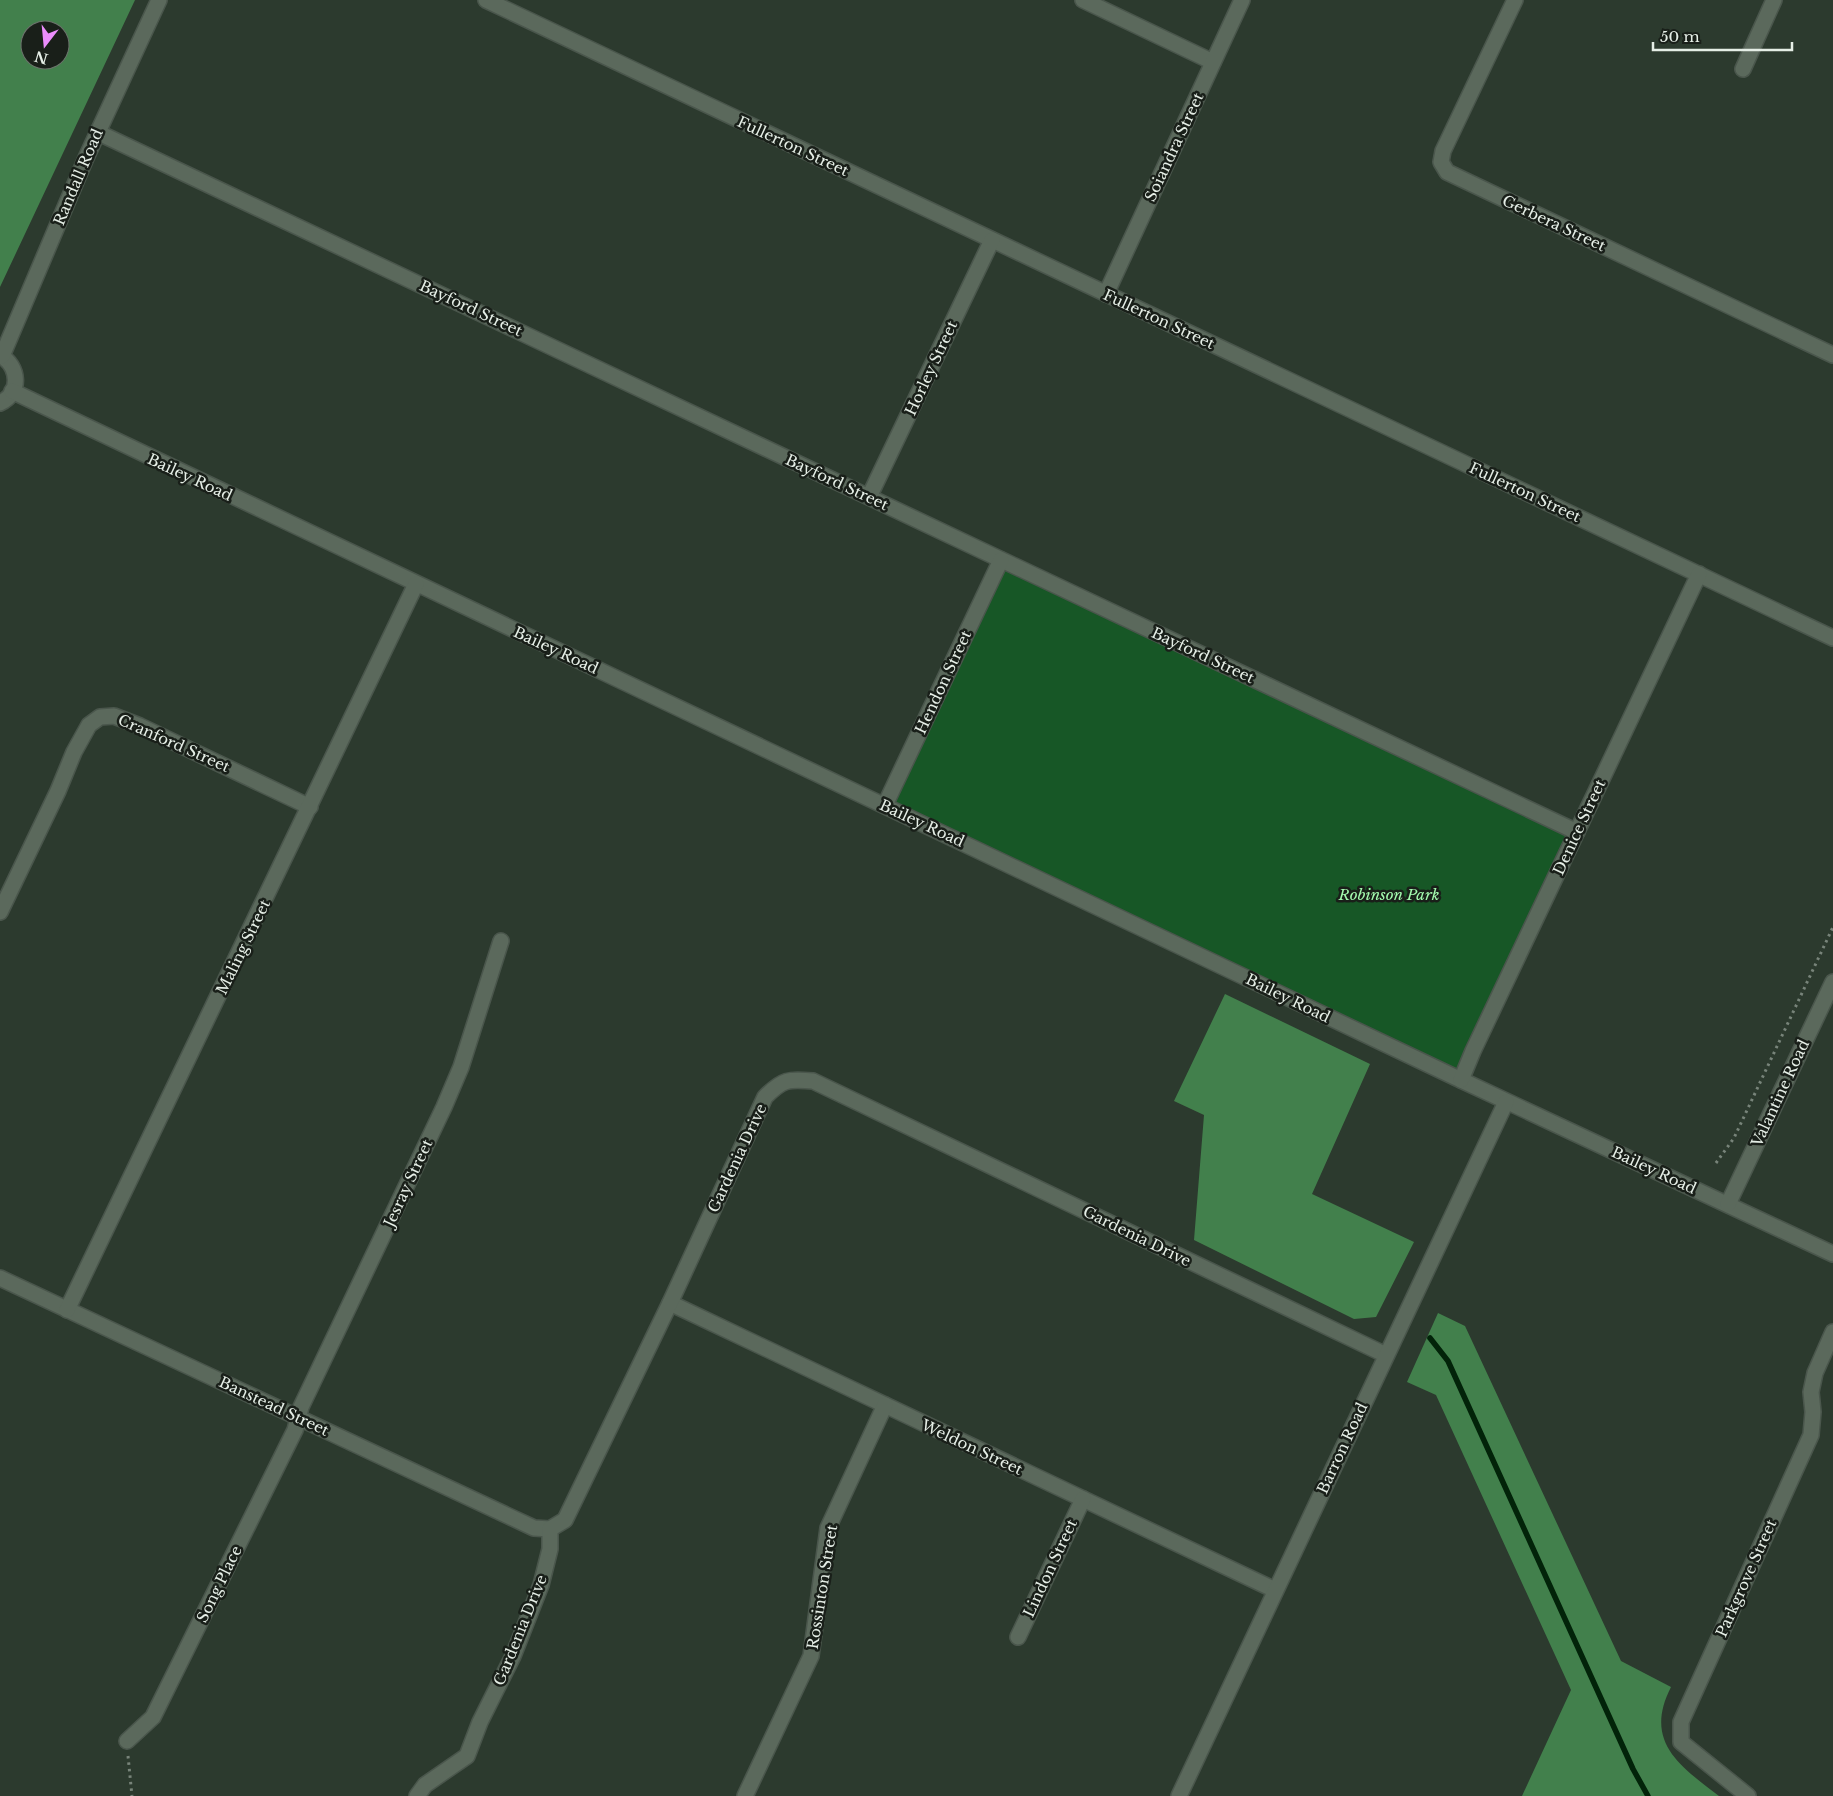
<svg xmlns="http://www.w3.org/2000/svg" width="1833" height="1796" viewBox="0 0 1833 1796" font-family="'Libre Baskerville',serif">
<style>
.green{fill:#175726}
.forest{fill:#42804c;fill-rule:evenodd}
.lines{fill:none;stroke-linecap:round;stroke-linejoin:round}
.stream{stroke:#022309;stroke-width:5.5}
.minor-casing{stroke:#4a564c;stroke-width:18}
.path{stroke:#78847a;stroke-width:3;stroke-dasharray:2.5 4;stroke-linecap:butt}
.minor{stroke:#5b695c;stroke-width:15}
.labels{text-anchor:middle;dominant-baseline:central;stroke-width:5;stroke-linejoin:round;paint-order:stroke}
.street-label{font-size:15px;fill:#e5eee6;stroke:#191f19}
.park-label{font-size:15px;font-style:italic;fill:#a4fbaf;stroke:#191f19}
</style>
<rect width="100%" height="100%" fill="#2c3a2e"/>
<!-- green -->
<polygon class="green" points="1001,560 1577,832 1461,1080 885,805"/>
<!-- forest -->
<g class="forest">
<path d="M0,0H135L0,287ZM30,30H60V60H30Z"/>
<polygon points="1225,994 1370,1064 1312,1194 1414,1242 1376,1317 1354,1319 1194,1240 1204,1115 1174,1101"/>
<path d="M1438,1313L1465,1326L1621,1661L1671,1687C1643,1742 1680,1766 1719,1796H1522L1571,1690L1436,1395L1407,1382Z"/>
</g>
<g class="lines">
<!-- stream -->
<polyline class="stream" points="1430,1338 1448,1361 1633,1769 1648,1796"/>
<!-- minor casing -->
<g class="minor-casing">
<g id="minor">
<polyline points="486,0 1833,638"/>
<polyline points="1083,0 1213,62"/>
<polyline points="1515,0 1443,151 1441,162 1447,172 1833,355"/>
<polyline points="1743,69 1774,0"/>
<polyline points="97,132 1577,832"/>
<polyline points="1106,294 1242,0"/>
<path d="M0,355C19,366 22,393 0,403"/>
<polyline points="2,356 86,158 159,0"/>
<polyline points="12,391 1461,1080 1833,1254"/>
<polyline points="869,497 992,240"/>
<polyline points="885,805 1001,560"/>
<polyline points="0,912 58,791 74,752 89,725 100,717 114,716 140,726 310,807"/>
<polyline points="1461,1080 1473,1051 1699,574"/>
<polyline points="1728,1204 1833,982"/>
<polyline points="0,1278 534,1528 550,1529"/>
<polyline points="670,1303 1275,1590"/>
<polyline points="67,1310 416,584"/>
<polyline points="1018,1637 1083,1499"/>
<polyline points="127,1741 153,1717 295,1430 301,1407 444,1107 461,1067 501,941"/>
<path d="M417,1796L425,1785L467,1756L480,1722L513,1656L541,1585L550,1549V1529L565,1520L670,1303L765,1097C783,1079 788,1079 813,1081L1386,1355"/>
<polyline points="745,1796 811,1656 828,1528 885,1405"/>
<polyline points="1179,1796 1506,1102"/>
<polyline points="1748,1796 1681,1742 1681,1722 1811,1435 1813,1412 1811,1392 1815,1373 1833,1332"/>
</g>
</g>
<!-- path -->
<g class="path">
<polyline points="1716,1163 1734,1138 1833,927"/>
<polyline points="128,1756 132,1796"/>
</g>
<!-- minor -->
<use href="#minor" class="minor"/>
</g>
<g class="labels">
<!-- street labels -->
<g class="street-label">
<text transform="translate(793 146) rotate(25)">Fullerton Street</text>
<text transform="translate(1174 147) rotate(-65)">Soiandra Street</text>
<text transform="translate(78 177) rotate(-67)">Randall Road</text>
<text transform="translate(1554 223) rotate(25)">Gerbera Street</text>
<text transform="translate(471 308) rotate(25)">Bayford Street</text>
<text transform="translate(1159 319) rotate(25)">Fullerton Street</text>
<text transform="translate(931 368) rotate(-65)">Horley Street</text>
<text transform="translate(190 477) rotate(25)">Bailey Road</text>
<text transform="translate(837 482) rotate(25)">Bayford Street</text>
<text transform="translate(1525 492) rotate(25)">Fullerton Street</text>
<text transform="translate(556 650) rotate(25)">Bailey Road</text>
<text transform="translate(1203 655) rotate(25)">Bayford Street</text>
<text transform="translate(943 682) rotate(-65)">Hendon Street</text>
<text transform="translate(174 743) rotate(24)">Cranford Street</text>
<text transform="translate(922 823) rotate(25)">Bailey Road</text>
<text transform="translate(1579 827) rotate(-65)">Denice Street</text>
<text transform="translate(243 947) rotate(-64)">Maling Street</text>
<text transform="translate(1288 998) rotate(26)">Bailey Road</text>
<text transform="translate(1780 1093) rotate(-65)">Valantine Road</text>
<text transform="translate(737 1158) rotate(-65)">Gardenia Drive</text>
<text transform="translate(1654 1170) rotate(25)">Bailey Road</text>
<text transform="translate(408 1183) rotate(-65)">Jesray Street</text>
<text transform="translate(1137 1236) rotate(26)">Gardenia Drive</text>
<text transform="translate(274 1406) rotate(25)">Banstead Street</text>
<text transform="translate(972 1447) rotate(25)">Weldon Street</text>
<text transform="translate(1342 1448) rotate(-65)">Barron Road</text>
<text transform="translate(1050 1568) rotate(-65)">Lindon Street</text>
<text transform="translate(1746 1578) rotate(-66)">Parkgrove Street</text>
<text transform="translate(219 1584) rotate(-64)">Song Place</text>
<text transform="translate(822 1587) rotate(-81)">Rossinton Street</text>
<text transform="translate(520 1630) rotate(-68)">Gardenia Drive</text>
</g>
<!-- park labels -->
<g class="park-label">
<text x="1389" y="894">Robinson Park</text>
</g>
</g>
<!-- north arrow -->
<g transform="translate(45 45) rotate(196)"><circle r="24" fill="#191f19" stroke="#6b726b"/>
<path d="M0-4L9 19L0 12L-9 19Z" fill="#eb8dfc"/>
<text y="-8" font-size="14" font-weight="bold" text-anchor="middle" fill="#e5eee6">N</text>
</g>
<!-- scale -->
<path d="M1653 42v8h139v-8" fill="none" stroke="#e5eee6" stroke-width="2.5"/>
<text x="1660" y="42" font-size="15" fill="#e5eee6" stroke="#191f19" stroke-width="4" paint-order="stroke">50 m</text>
</svg>
